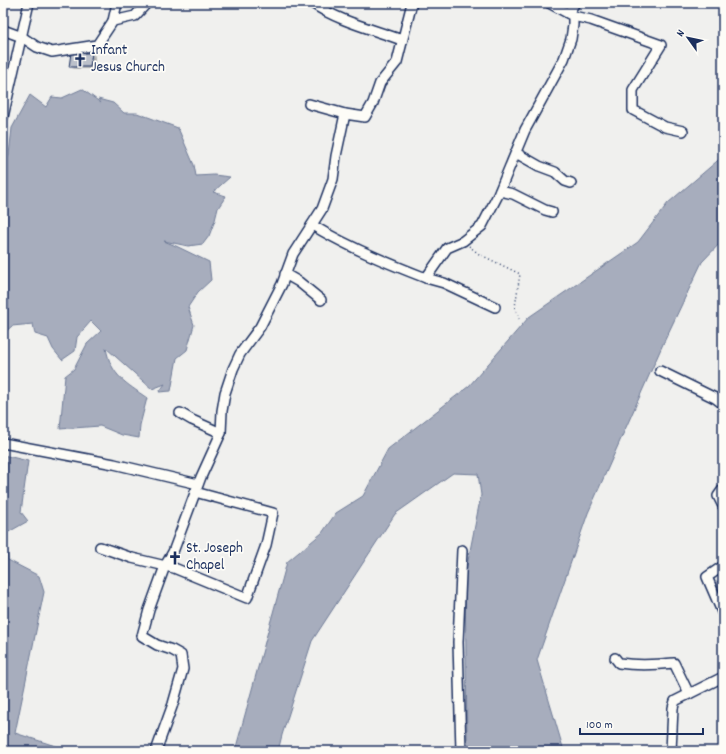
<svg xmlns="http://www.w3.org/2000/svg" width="726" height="754" viewBox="0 0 726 754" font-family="Dekko,sans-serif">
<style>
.water{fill:#a7adbd;stroke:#6f7b97}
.building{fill:#bbc0ca;stroke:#1b2f5e;filter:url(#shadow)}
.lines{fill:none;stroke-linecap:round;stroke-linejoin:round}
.minor-casing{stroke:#1b2f5e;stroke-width:12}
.path{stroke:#1b2f5e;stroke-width:1.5;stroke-dasharray:1 3;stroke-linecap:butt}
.minor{stroke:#fdfcf7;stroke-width:9}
.labels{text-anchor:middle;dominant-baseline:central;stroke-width:3.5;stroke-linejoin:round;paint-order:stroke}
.poi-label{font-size:15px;fill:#1b2f5e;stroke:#fdfcf7;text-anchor:start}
</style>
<defs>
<filter id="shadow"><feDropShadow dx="4.5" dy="2.5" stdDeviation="1" flood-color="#0004"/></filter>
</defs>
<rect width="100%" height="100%" fill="#f0f0ee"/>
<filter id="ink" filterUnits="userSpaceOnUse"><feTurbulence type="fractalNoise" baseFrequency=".025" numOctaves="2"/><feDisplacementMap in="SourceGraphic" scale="8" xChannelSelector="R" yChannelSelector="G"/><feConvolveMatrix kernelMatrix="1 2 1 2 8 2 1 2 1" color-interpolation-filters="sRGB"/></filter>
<g filter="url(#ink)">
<!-- water -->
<g class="water">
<path d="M82,89L101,103L98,99L113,103L124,113H137L178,128L194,165L196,176L214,175L230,177L213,192L226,196L218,208L215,220L209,236L203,244L188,246L164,241L176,246L209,262L211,280L198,292L188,307L194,325L187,350L177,358L171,391L159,392L165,384L152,389L106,348C111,376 126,383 147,398L140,425L139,438L122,435L100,426L60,429L65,376L74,369L87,344L101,331L91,321L77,337L75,351L62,360L53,349L48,338L35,334L33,324L12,326L3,334V168L9,155L12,128L30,95L46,107L52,97L62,98Z"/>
<polygon points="723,156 723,240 702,262 663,344 588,513 537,660 564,751 468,751 467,739 465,576 481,495 478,474 453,473 395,514 312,641 282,735 278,751 235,751 287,562 322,533 336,513 363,496 388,449 469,386 529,317 638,242 668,203"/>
<polygon points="3,455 28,461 21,512 28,521 5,534 8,560 39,576 44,592 15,733 71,751 3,751 3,656 5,653 3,605"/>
<polygon points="723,578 723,602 715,583"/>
</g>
<!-- building -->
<polygon class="building" points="71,53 92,53 90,67 69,67"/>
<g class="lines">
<!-- minor casing -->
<g class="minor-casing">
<g id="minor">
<path d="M312,3C338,21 372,29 402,40"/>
<polyline points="568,13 575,3"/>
<polyline points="573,16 591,20 661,45 633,90 633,110 665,127 683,131"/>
<polyline points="113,21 117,3"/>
<polyline points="3,30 22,37 37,47 52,52 97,45 113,21 135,16 147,3"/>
<polyline points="309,104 345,114"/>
<polyline points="3,117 29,3"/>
<polyline points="516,153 539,166 555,172 565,181 571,183"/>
<polyline points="500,191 513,194 545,210 552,212"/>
<path d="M312,225C348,247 387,263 426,278L447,248L463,241L482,226L498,195L525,130L564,59L571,39L573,25V16L549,3"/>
<polyline points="285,274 299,282 321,300"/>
<polyline points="426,278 444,283 495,307"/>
<polyline points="660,371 715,398 723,404"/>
<polyline points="180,413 192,420 221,433"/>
<polyline points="3,443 114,464 198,484"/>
<polyline points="723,489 718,496 723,506"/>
<polyline points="100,547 132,558 174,568 247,598 266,545 273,513 195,492"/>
<polyline points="723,566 707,577 723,614"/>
<path d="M615,658L619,663C638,666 655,665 674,663L689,694"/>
<polyline points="156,751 173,704 183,669 181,655 172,650 157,645 142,636 149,610 165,566 173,552 201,477 221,433 222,411 225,393 233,369 240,354 260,327 282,284 293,254 322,209 333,179 336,156 345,114 365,117 373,103 380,83 397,62 412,3"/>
<polyline points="461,751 458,642 462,550"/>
<polyline points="671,751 673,708 675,701 723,677"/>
</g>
</g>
<!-- path -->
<polyline class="path" points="469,246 479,254 520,274 515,307 519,319"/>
<!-- minor -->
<use href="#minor" class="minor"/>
</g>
</g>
<!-- icons -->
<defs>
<g id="church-bare" transform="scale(1.08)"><path d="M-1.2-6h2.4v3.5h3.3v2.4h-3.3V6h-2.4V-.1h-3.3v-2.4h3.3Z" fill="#1b2f5e" stroke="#fdfcf7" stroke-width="2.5" paint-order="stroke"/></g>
</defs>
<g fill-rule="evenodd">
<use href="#church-bare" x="80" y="60"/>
<use href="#church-bare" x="175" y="558"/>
</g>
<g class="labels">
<!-- poi labels -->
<g class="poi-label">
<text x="91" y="51">Infant<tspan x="91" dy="17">Jesus Church</tspan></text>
<text x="186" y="549">St. Joseph<tspan x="186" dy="17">Chapel</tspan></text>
</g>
</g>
<!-- margin -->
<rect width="726" height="754" fill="none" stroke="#fdfcf7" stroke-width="16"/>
<rect x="8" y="8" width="710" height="738" fill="none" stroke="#1b2f5e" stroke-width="1.5" filter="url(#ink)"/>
<!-- north arrow -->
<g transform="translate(688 38) rotate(303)" stroke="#fdfcf7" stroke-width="3" paint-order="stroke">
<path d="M0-3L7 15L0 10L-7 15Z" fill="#1b2f5e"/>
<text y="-6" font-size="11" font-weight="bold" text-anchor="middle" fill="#1b2f5e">N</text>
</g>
<!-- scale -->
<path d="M580 728v6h123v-6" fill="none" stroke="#1b2f5e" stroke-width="2"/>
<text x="586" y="728" font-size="12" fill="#1b2f5e" stroke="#fdfcf7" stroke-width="3" paint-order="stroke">100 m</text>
</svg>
